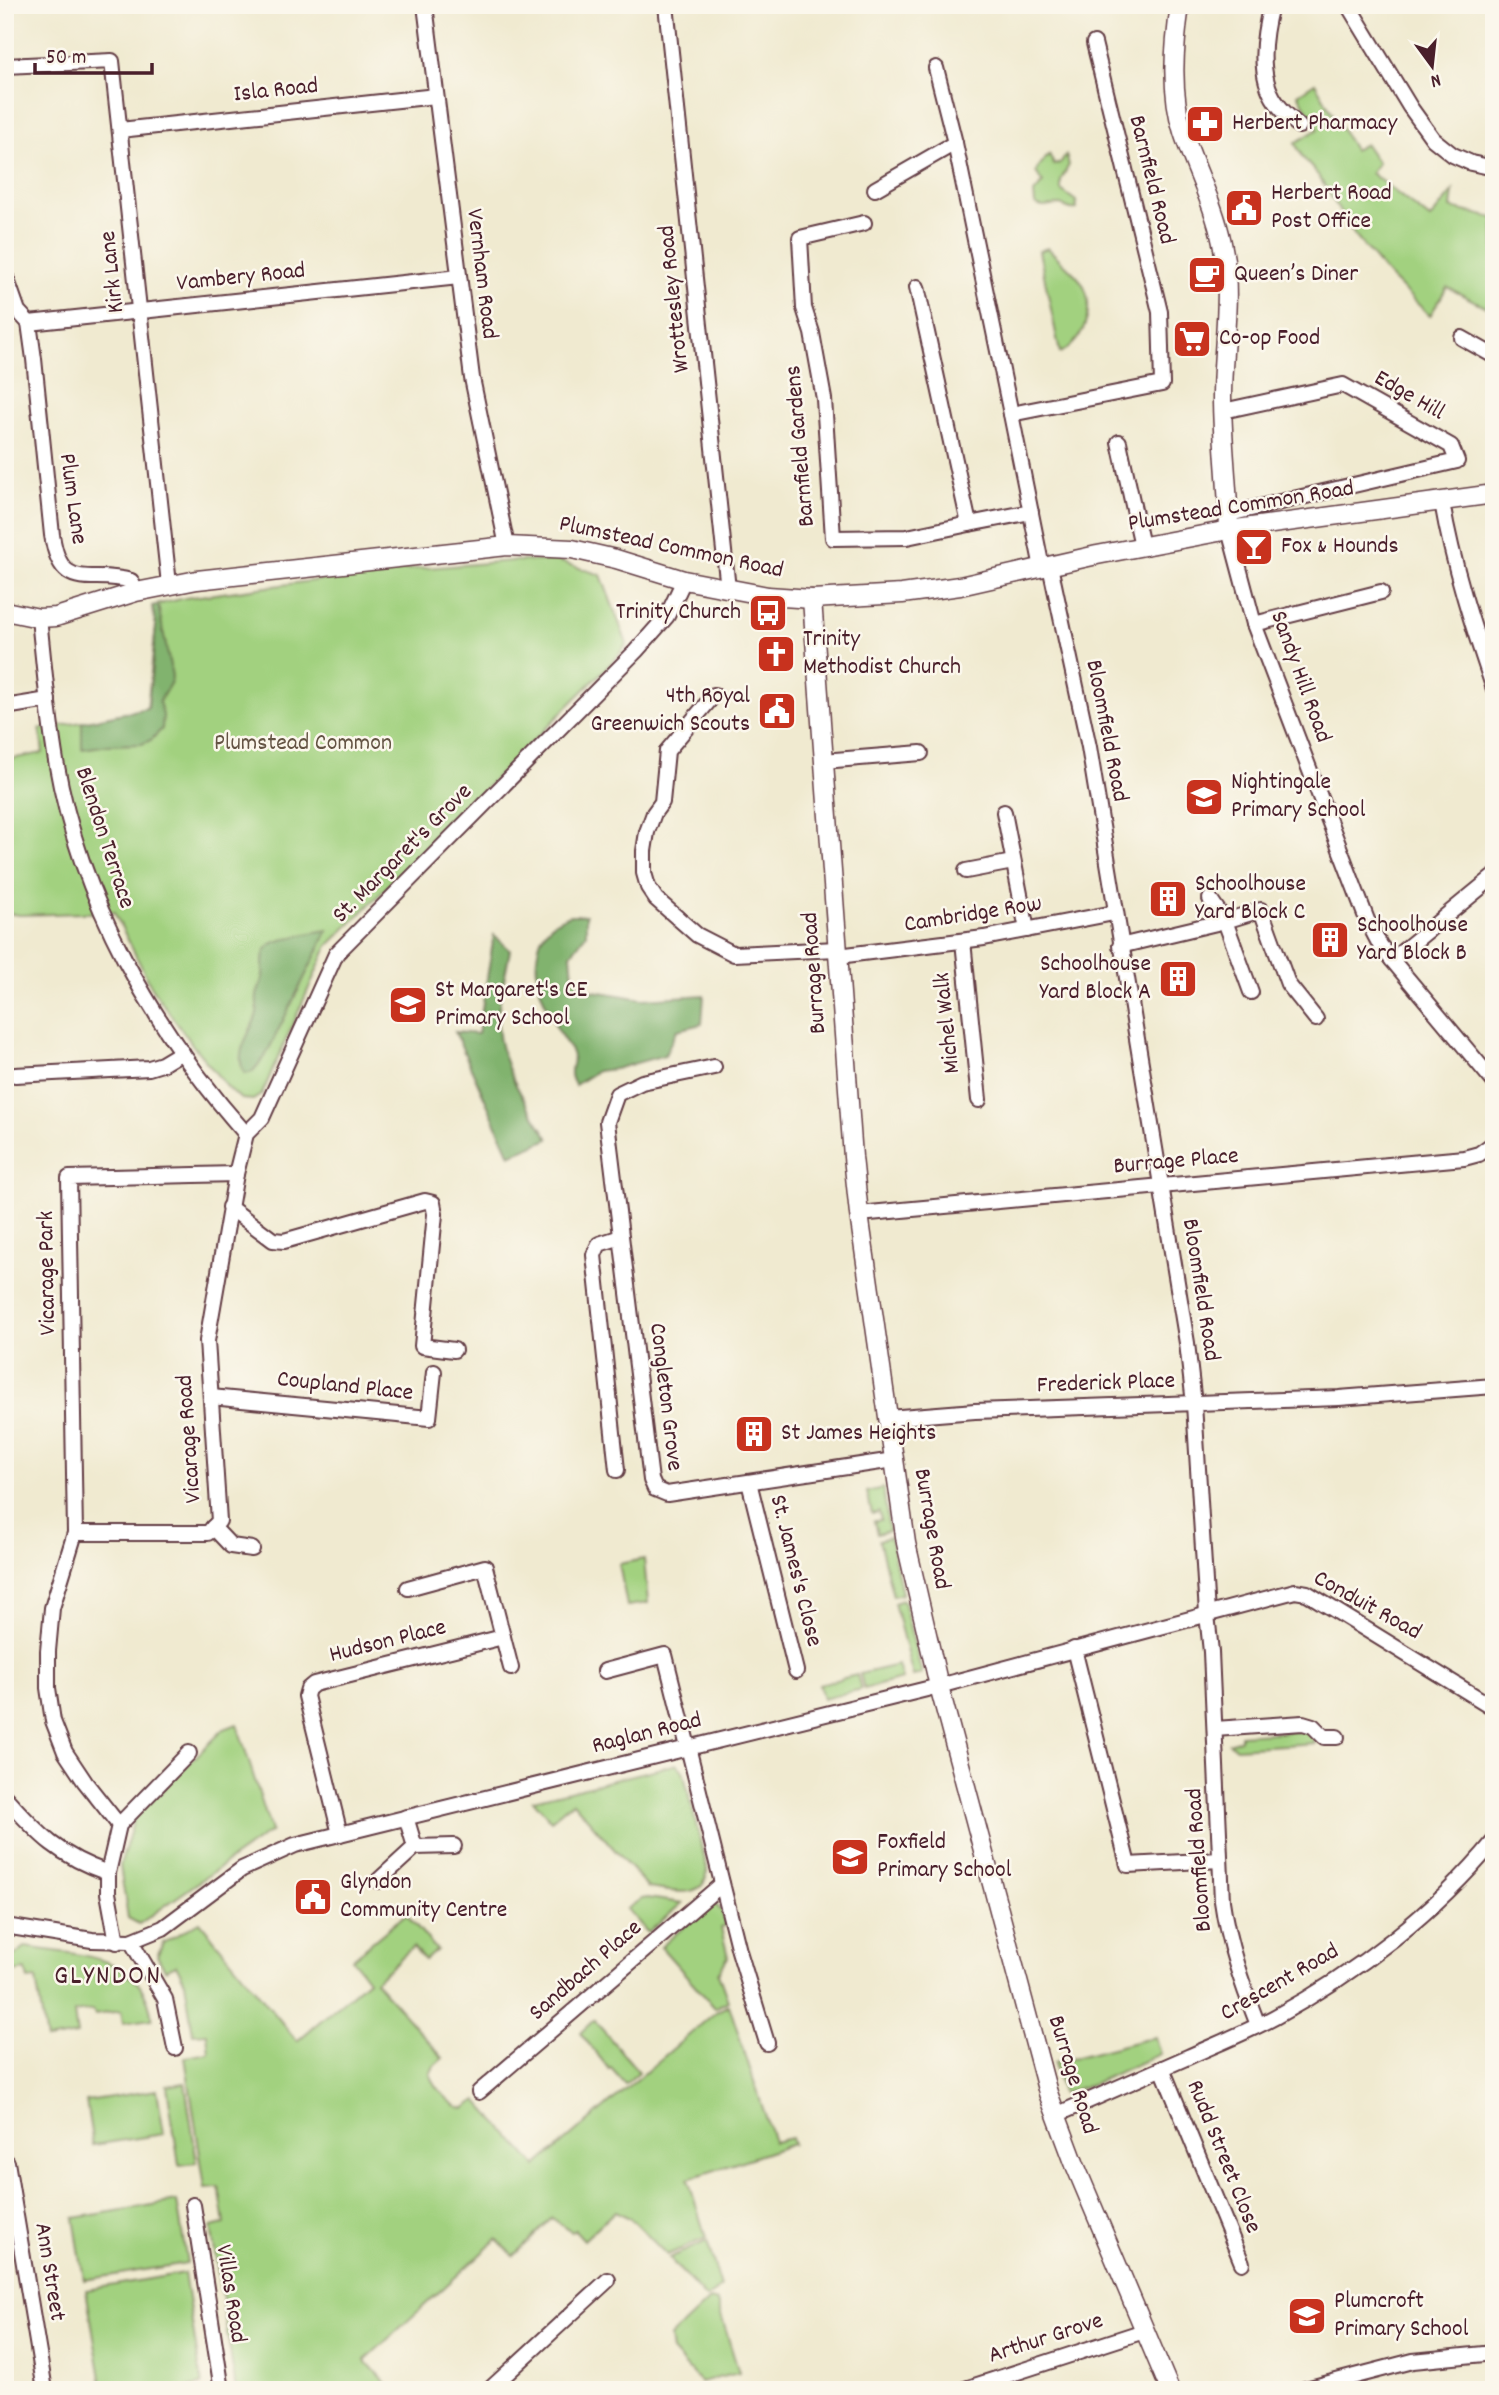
<svg xmlns="http://www.w3.org/2000/svg" width="1499" height="2395" viewBox="0 0 1499 2395" font-family="Dekko,sans-serif">
<style>
.green{fill:#a2d17f;stroke:#767855;stroke-width:2}
.forest{fill:#81b36e;stroke:#66694c;stroke-width:2}
.lines{fill:none;stroke-linecap:round;stroke-linejoin:round}
.minor-casing{stroke:#633d44;stroke-width:18}
.tertiary-casing{stroke:#633d44;stroke-width:21}
.minor{stroke:#fff;stroke-width:14}
.tertiary{stroke:#fff;stroke-width:18}
.labels{text-anchor:middle;dominant-baseline:central;stroke-width:5;stroke-linejoin:round;paint-order:stroke}
.street-label{font-size:24px;fill:#4a1f2b;stroke:#fbf7ec}
.poi-label{font-size:24px;fill:#4a1f2b;stroke:#fbf7ec;text-anchor:start}
.park-label{font-size:24px;fill:#645444;stroke:#fbf7ec}
.quarter-label{font-size:28px;letter-spacing:2px;fill:#4a1f2b;stroke:#fbf7ec}
</style>
<rect width="100%" height="100%" fill="#fbf7ec"/>
<filter id="ink" filterUnits="userSpaceOnUse"><feTurbulence type="fractalNoise" baseFrequency=".0143" numOctaves="2"/><feDisplacementMap in="SourceGraphic" scale="14" xChannelSelector="R" yChannelSelector="G"/><feConvolveMatrix kernelMatrix="1 2 1 2 8 2 1 2 1" color-interpolation-filters="sRGB"/></filter>
<filter id="wash" filterUnits="userSpaceOnUse"><feTurbulence type="fractalNoise" baseFrequency=".00686" numOctaves="4" result="noise"/><feDisplacementMap in="SourceGraphic" scale="28" xChannelSelector="R" yChannelSelector="G"/><feGaussianBlur stdDeviation="1.57" result="paint"/><feColorMatrix in="noise" values="0 0 0 0 0 0 0 0 0 0 0 0 0 0 0 0 0 1.4 0 .05"/><feComposite in="paint" operator="in"/></filter>
<g filter="url(#wash)">
<rect width="100%" height="100%" fill="#f0ead0"/>
<!-- green -->
<g class="green">
<polygon points="1315,83 1354,150 1365,144 1378,163 1371,173 1430,219 1453,191 1451,208 1494,218 1494,311 1447,287 1430,316 1389,276 1355,236 1318,175 1303,158 1295,143 1318,129 1298,94"/>
<path d="M1049,154L1054,165L1061,163L1066,155L1069,165L1061,180V190L1076,201L1077,209C1069,211 1067,206 1059,205C1048,205 1045,210 1035,204L1034,193L1043,183L1036,172L1037,169Z"/>
<path d="M1048,248C1058,259 1071,269 1080,280C1097,304 1086,341 1060,353L1039,251Z"/>
<polygon points="511,561 558,561 601,575 627,644 616,658 327,947 262,1094 253,1100 241,1099 228,1088 194,1047 153,990 114,912 20,915 5,913 5,760 43,753 40,729 82,722 147,708 156,626 152,606 185,598 378,572"/>
<polygon points="883,1488 889,1531 877,1534 874,1521 881,1520 879,1512 872,1514 867,1492"/>
<polygon points="890,1537 902,1594 893,1596 879,1540"/>
<polygon points="644,1559 648,1603 627,1606 619,1564"/>
<polygon points="903,1600 922,1674 913,1676 894,1603"/>
<polygon points="898,1665 902,1679 864,1689 860,1674"/>
<polygon points="857,1675 861,1689 823,1699 819,1684"/>
<polygon points="237,1724 271,1831 139,1924 128,1918 120,1866 135,1816 224,1729"/>
<polygon points="1302,1731 1312,1735 1315,1743 1236,1748 1229,1743 1240,1739 1240,1735"/>
<path d="M677,1764L683,1771L707,1869C708,1902 668,1890 648,1888L573,1802L551,1820L533,1800Z"/>
<polygon points="648,1898 682,1903 648,1933 627,1909 641,1899"/>
<polygon points="708,1905 716,1905 722,1911 725,1926 721,1928 728,1957 718,1973 728,2001 715,2008 661,1947"/>
<path d="M406,1914L437,1950L425,1960L413,1947L375,1981L443,2058L434,2066L430,2074C435,2086 452,2109 465,2108L477,2100L536,2166L717,2011L729,2005L774,2142L791,2138L793,2144L688,2179L706,2238L667,2255L630,2218L615,2211L584,2240L575,2230L572,2232L552,2218L514,2256L497,2239L365,2360L392,2390H236L211,2227L225,2224L219,2187L205,2188L185,2057L209,2053L207,2033L193,2034L185,1982L176,1965L165,1970L157,1956L163,1943L200,1922L297,2041L368,1980L352,1959Z"/>
<path d="M25,1947C77,1955 144,1953 152,2019L123,2023L121,2011L95,2015L93,2010L74,2013L77,2035L46,2040L36,1979L28,1980L26,1970L5,1973V1963Z"/>
<polygon points="594,2020 639,2072 625,2084 611,2068 609,2069 580,2033"/>
<polygon points="1155,2037 1160,2054 1092,2084 1062,2094 1054,2063"/>
<polygon points="185,2083 197,2163 179,2165 167,2086"/>
<polygon points="157,2090 164,2134 93,2145 86,2101"/>
<polygon points="177,2201 187,2263 84,2280 74,2218"/>
<polygon points="707,2241 721,2287 706,2298 669,2258"/>
<polygon points="184,2273 202,2385 176,2390 103,2390 86,2290"/>
<polygon points="709,2300 717,2302 739,2373 700,2382 672,2351 670,2337"/>
</g>
<!-- forest -->
<g class="forest">
<polygon points="158,605 172,676 171,682 159,702 163,715 162,729 151,740 142,744 109,745 82,749 82,722 148,708 156,626 152,606"/>
<path d="M571,915H586V934L571,954L573,978L588,990L643,999L704,995L702,1024L677,1030L665,1055L615,1069L597,1071L575,1085C573,1081 571,1078 571,1074C570,1067 575,1061 572,1053C568,1045 562,1038 558,1030C543,1001 530,974 540,942C545,927 557,919 571,915Z"/>
<path d="M328,930L265,1057L252,1072L245,1074C232,1052 252,1033 257,1013C258,1007 256,1001 257,996C258,989 263,982 263,975C264,963 260,954 270,945C275,940 319,931 328,930Z"/>
<path d="M494,935L510,950C506,974 497,1002 498,1026C500,1067 527,1105 549,1139L510,1155L455,1032L478,1034Z"/>
</g>
</g>
<g filter="url(#ink)">
<g class="lines">
<!-- minor casing -->
<g class="minor-casing">
<g id="minor">
<polyline points="425,5 472,378 507,546"/>
<polyline points="666,5 728,589"/>
<path d="M1271,5C1263,36 1257,75 1276,102C1282,111 1291,119 1299,126"/>
<polyline points="1348,5 1410,107 1433,139 1453,155 1471,163 1494,168"/>
<polyline points="5,66 112,61 169,584"/>
<polyline points="936,68 955,143 1011,414"/>
<polyline points="120,130 436,96"/>
<polyline points="875,189 955,143"/>
<polyline points="864,223 800,238 804,308 812,333 824,399 833,538 907,537 969,524"/>
<path d="M5,274L18,311L29,323L34,359L52,535C61,595 89,569 131,581L136,592"/>
<polyline points="917,287 969,524 1031,512"/>
<polyline points="29,323 459,277"/>
<polyline points="1462,338 1494,356"/>
<polyline points="1223,411 1343,385 1451,446 1457,461 1229,514"/>
<polyline points="1119,442 1142,546"/>
<path d="M1442,502C1453,566 1473,627 1494,689"/>
<polyline points="1229,530 1254,624 1367,920 1380,945 1392,960 1494,1082"/>
<path d="M1050,566L1089,747L1187,1343L1194,1404L1207,1614L1211,1652L1222,1901C1228,1944 1242,1984 1258,2025"/>
<polyline points="1042,568 1011,414 1162,384 1160,312 1094,43"/>
<path d="M39,618C44,666 48,714 56,761C80,900 153,1029 246,1134"/>
<polyline points="1254,624 1381,592"/>
<polyline points="714,695 667,751 662,802 654,813 647,832 644,851 644,873 648,887 656,899 697,935 734,954 837,949"/>
<polyline points="5,707 48,700"/>
<polyline points="823,761 921,753"/>
<polyline points="1004,812 1027,930"/>
<polyline points="966,871 1013,862"/>
<polyline points="963,941 979,1100"/>
<polyline points="1120,946 1225,921 1210,899"/>
<polyline points="838,956 984,938 1114,913"/>
<polyline points="1392,960 1492,878"/>
<polyline points="1251,992 1225,921 1261,910 1288,984 1316,1019"/>
<polyline points="714,1067 642,1082 617,1094 607,1122 651,1480 655,1489 667,1494 894,1460"/>
<polyline points="15,1075 149,1068 162,1064 182,1052"/>
<polyline points="229,1207 273,1240 284,1241 425,1201 433,1203 435,1214 422,1346 454,1350"/>
<polyline points="859,1214 1464,1158 1479,1154 1494,1143"/>
<polyline points="211,1397 429,1418 434,1372"/>
<polyline points="888,1418 975,1411 1339,1398 1494,1386"/>
<polyline points="617,1470 594,1255 599,1244 621,1237"/>
<polyline points="749,1482 796,1671"/>
<polyline points="213,1527 231,1546 252,1549"/>
<polyline points="75,1533 208,1533 219,1521 207,1341 236,1174 246,1134 262,1118 336,954 636,651 667,616 684,580"/>
<polyline points="503,1637 511,1668"/>
<polyline points="1074,1649 1128,1865 1220,1860"/>
<polyline points="605,1671 665,1655 739,1951 767,2043"/>
<polyline points="1215,1729 1303,1723 1313,1726 1324,1737 1337,1737"/>
<path d="M5,1797C39,1835 59,1856 108,1873"/>
<polyline points="406,1817 415,1847"/>
<polyline points="119,1825 85,1782 65,1752 53,1721 48,1688 48,1651 52,1608 75,1533 69,1178 236,1174"/>
<polyline points="340,1834 306,1696 308,1689 314,1684 503,1637 485,1567 408,1588"/>
<polyline points="415,1847 454,1846"/>
<polyline points="378,1881 415,1847"/>
<polyline points="5,1926 92,1940 131,1941 163,1928 242,1869 295,1845 939,1686 1295,1591 1307,1593 1494,1708"/>
<polyline points="131,1941 165,1999 175,2048"/>
<polyline points="117,1942 108,1893 108,1873 119,1825 189,1753"/>
<polyline points="1162,2068 1242,2263"/>
<polyline points="479,2092 722,1884"/>
<path d="M1056,2115C1100,2096 1144,2076 1188,2057C1217,2044 1247,2032 1275,2017C1356,1973 1435,1913 1494,1841"/>
<polyline points="7,2162 45,2390"/>
<polyline points="193,2205 222,2390"/>
<polyline points="489,2390 608,2280"/>
<polyline points="962,2390 1144,2331"/>
<polyline points="1302,2390 1413,2361 1494,2353"/>
</g>
</g>
<!-- tertiary casing -->
<g class="tertiary-casing">
<g id="tertiary">
<path d="M1180,5C1174,47 1170,92 1183,132C1195,169 1214,204 1222,243C1233,293 1222,346 1222,397C1222,441 1228,485 1229,530"/>
<polyline points="812,599 853,1157 859,1214 906,1543 939,1686 1048,2093 1075,2165 1170,2390"/>
<polyline points="5,611 39,618 56,617 136,592 197,580 507,546 572,549 616,559 684,580 768,596 812,599 902,594 960,586 1097,555 1229,530 1494,494"/>
</g>
</g>
<!-- minor -->
<use href="#minor" class="minor"/>
<!-- tertiary -->
<use href="#tertiary" class="tertiary"/>
</g>
</g>
<!-- icons -->
<defs>
<g id="pharmacy-square" transform="scale(2.0125)"><rect x="-9" y="-9" width="18" height="18" rx="4" fill="#c8321e" stroke="#fbf7ec"/><path d="M-2-6h4v4h4v4h-4v4h-4v-4h-4v-4h4Z" fill="#fff"/></g>
<g id="civic-square" transform="scale(2.0125)"><rect x="-9" y="-9" width="18" height="18" rx="4" fill="#c8321e" stroke="#fbf7ec"/><path d="M-.6-6.5H3V-4.5H.6V-3L4-1V1h2V6H-6V1h2V-1L-.6-3ZM-1.2 2.5V6h2.4V2.5Z" fill="#fff"/></g>
<g id="cafe-square" transform="scale(2.0125)"><rect x="-9" y="-9" width="18" height="18" rx="4" fill="#c8321e" stroke="#fbf7ec"/><path d="M-5.5-4.5H6V0H3Q3 3.5 0 3.5H-2.5Q-5.5 3.5-5.5 0ZM3-3.2v2h1.7v-2ZM-6 4.5H4V6H-6Z" fill="#fff"/></g>
<g id="supermarket-square" transform="scale(2.0125)"><rect x="-9" y="-9" width="18" height="18" rx="4" fill="#c8321e" stroke="#fbf7ec"/><path d="M-6-5.5h2.5l.6 2H6L4.5 2H-2.5L-4.4-4H-6ZM-1.5 3.2a1.3 1.3 0 1 0 .1 0ZM3 3.2a1.3 1.3 0 1 0 .1 0Z" fill="#fff"/></g>
<g id="bar-square" transform="scale(2.0125)"><rect x="-9" y="-9" width="18" height="18" rx="4" fill="#c8321e" stroke="#fbf7ec"/><path d="M-6-5H6L.8 .8V4.5H3.5V6h-7V4.5H-.8V.8Z" fill="#fff"/></g>
<g id="bus-square" transform="scale(2.0125)"><rect x="-9" y="-9" width="18" height="18" rx="4" fill="#c8321e" stroke="#fbf7ec"/><path d="M-5-6H5V4H4V6H2V4H-2V6H-4V4H-5ZM-3.5-4V0h7V-4ZM-3.5 1.2v1.5H-2V1.2ZM2 1.2v1.5H3.5V1.2Z" fill="#fff"/></g>
<g id="church-square" transform="scale(2.0125)"><rect x="-9" y="-9" width="18" height="18" rx="4" fill="#c8321e" stroke="#fbf7ec"/><path d="M-1.2-6h2.4v3.5h3.3v2.4h-3.3V6h-2.4V-.1h-3.3v-2.4h3.3Z" fill="#fff"/></g>
<g id="school-square" transform="scale(2.0125)"><rect x="-9" y="-9" width="18" height="18" rx="4" fill="#c8321e" stroke="#fbf7ec"/><path d="M0-5L7-2L0 1L-7-2ZM-4 1L0 2.5L4 1V4Q0 6-4 4Z" fill="#fff"/></g>
<g id="building-square" transform="scale(2.0125)"><rect x="-9" y="-9" width="18" height="18" rx="4" fill="#c8321e" stroke="#fbf7ec"/><path d="M-4-6H4V6H1V3H-1V6H-4ZM-2.5-4.3h1.7v1.8h-1.7ZM.8-4.3h1.7v1.8H.8ZM-2.5-1h1.7V.8h-1.7ZM.8-1h1.7V.8H.8Z" fill="#fff"/></g>
</defs>
<g fill-rule="evenodd">
<use href="#pharmacy-square" x="1205" y="124"/>
<use href="#civic-square" x="1244" y="208"/>
<use href="#cafe-square" x="1207" y="275"/>
<use href="#supermarket-square" x="1192" y="339"/>
<use href="#bar-square" x="1254" y="547"/>
<use href="#bus-square" x="768" y="613"/>
<use href="#church-square" x="776" y="654"/>
<use href="#civic-square" x="777" y="711"/>
<use href="#school-square" x="1204" y="797"/>
<use href="#building-square" x="1168" y="899"/>
<use href="#building-square" x="1330" y="940"/>
<use href="#building-square" x="1178" y="979"/>
<use href="#school-square" x="408" y="1005"/>
<use href="#building-square" x="754" y="1434"/>
<use href="#school-square" x="850" y="1857"/>
<use href="#civic-square" x="313" y="1897"/>
<use href="#school-square" x="1307" y="2316"/>
</g>
<g class="labels">
<!-- street labels -->
<g class="street-label">
<text transform="translate(276 91) rotate(-6)">Isla Road</text>
<text transform="translate(1151 180) rotate(76)">Barnfield Road</text>
<text transform="translate(113 272) rotate(-96)">Kirk Lane</text>
<text transform="translate(481 274) rotate(83)">Vernham Road</text>
<text transform="translate(241 278) rotate(-6)">Vambery Road</text>
<text transform="translate(675 299) rotate(-96)">Wrottesley Road</text>
<text transform="translate(1409 396) rotate(30)">Edge Hill</text>
<text transform="translate(801 446) rotate(-95)">Barnfield Gardens</text>
<text transform="translate(72 499) rotate(82)">Plum Lane</text>
<text transform="translate(1241 507) rotate(-9)">Plumstead Common Road</text>
<text transform="translate(671 548) rotate(12)">Plumstead Common Road</text>
<text transform="translate(1300 677) rotate(70)">Sandy Hill Road</text>
<text transform="translate(1106 731) rotate(79)">Bloomfield Road</text>
<text transform="translate(104 838) rotate(72)">Blendon Terrace</text>
<text transform="translate(403 854) rotate(-45)">St. Margaret's Grove</text>
<text transform="translate(973 915) rotate(-9)">Cambridge Row</text>
<text transform="translate(815 973) rotate(-94)">Burrage Road</text>
<text transform="translate(948 1023) rotate(-96)">Michel Walk</text>
<text transform="translate(1176 1162) rotate(-5)">Burrage Place</text>
<text transform="translate(48 1273) rotate(-91)">Vicarage Park</text>
<text transform="translate(1200 1290) rotate(81)">Bloomfield Road</text>
<text transform="translate(1106 1384) rotate(-2)">Frederick Place</text>
<text transform="translate(345 1387) rotate(6)">Coupland Place</text>
<text transform="translate(665 1397) rotate(83)">Congleton Grove</text>
<text transform="translate(190 1439) rotate(-94)">Vicarage Road</text>
<text transform="translate(931 1529) rotate(80)">Burrage Road</text>
<text transform="translate(795 1571) rotate(76)">St. James's Close</text>
<text transform="translate(1367 1606) rotate(29)">Conduit Road</text>
<text transform="translate(388 1642) rotate(-14)">Hudson Place</text>
<text transform="translate(647 1734) rotate(-14)">Raglan Road</text>
<text transform="translate(1200 1860) rotate(-94)">Bloomfield Road</text>
<text transform="translate(586 1971) rotate(-41)">Sandbach Place</text>
<text transform="translate(1280 1983) rotate(-30)">Crescent Road</text>
<text transform="translate(1072 2075) rotate(73)">Burrage Road</text>
<text transform="translate(1223 2157) rotate(68)">Rudd Street Close</text>
<text transform="translate(49 2272) rotate(81)">Ann Street</text>
<text transform="translate(230 2294) rotate(81)">Villas Road</text>
<text transform="translate(1046 2339) rotate(-18)">Arthur Grove</text>
</g>
<!-- poi labels -->
<g class="poi-label">
<text x="1232" y="124">Herbert Pharmacy</text>
<text x="1271" y="194">Herbert Road<tspan x="1271" dy="28">Post Office</tspan></text>
<text x="1234" y="275">Queen’s Diner</text>
<text x="1219" y="339">Co-op Food</text>
<text x="1281" y="547">Fox &amp; Hounds</text>
<text x="741" y="613" text-anchor="end">Trinity Church</text>
<text x="803" y="640">Trinity<tspan x="803" dy="28">Methodist Church</tspan></text>
<text x="750" y="697" text-anchor="end">4th Royal<tspan x="750" dy="28">Greenwich Scouts</tspan></text>
<text x="1231" y="783">Nightingale<tspan x="1231" dy="28">Primary School</tspan></text>
<text x="1195" y="885">Schoolhouse<tspan x="1195" dy="28">Yard Block C</tspan></text>
<text x="1357" y="926">Schoolhouse<tspan x="1357" dy="28">Yard Block B</tspan></text>
<text x="1151" y="965" text-anchor="end">Schoolhouse<tspan x="1151" dy="28">Yard Block A</tspan></text>
<text x="435" y="991">St Margaret's CE<tspan x="435" dy="28">Primary School</tspan></text>
<text x="781" y="1434">St James Heights</text>
<text x="877" y="1843">Foxfield<tspan x="877" dy="28">Primary School</tspan></text>
<text x="340" y="1883">Glyndon<tspan x="340" dy="28">Community Centre</tspan></text>
<text x="1334" y="2302">Plumcroft<tspan x="1334" dy="28">Primary School</tspan></text>
</g>
<!-- park labels -->
<g class="park-label">
<text x="303" y="744">Plumstead Common</text>
</g>
<!-- quarter labels -->
<g class="quarter-label">
<text x="108" y="1978">GLYNDON</text>
</g>
</g>
<!-- margin -->
<rect width="1499" height="2395" fill="none" stroke="#fbf7ec" stroke-width="28"/>
<!-- north arrow -->
<g transform="translate(1432 66) rotate(165)" stroke="#fbf7ec" stroke-width="5" paint-order="stroke">
<path d="M0-5L12 26L0 18L-12 26Z" fill="#4a1f2b"/>
<text y="-10" font-size="19" font-weight="bold" text-anchor="middle" fill="#4a1f2b">N</text>
</g>
<!-- scale -->
<path d="M35 63v10h117v-10" fill="none" stroke="#4a1f2b" stroke-width="3.5"/>
<text x="46" y="63" font-size="21" fill="#4a1f2b" stroke="#fbf7ec" stroke-width="5" paint-order="stroke">50 m</text>
</svg>
